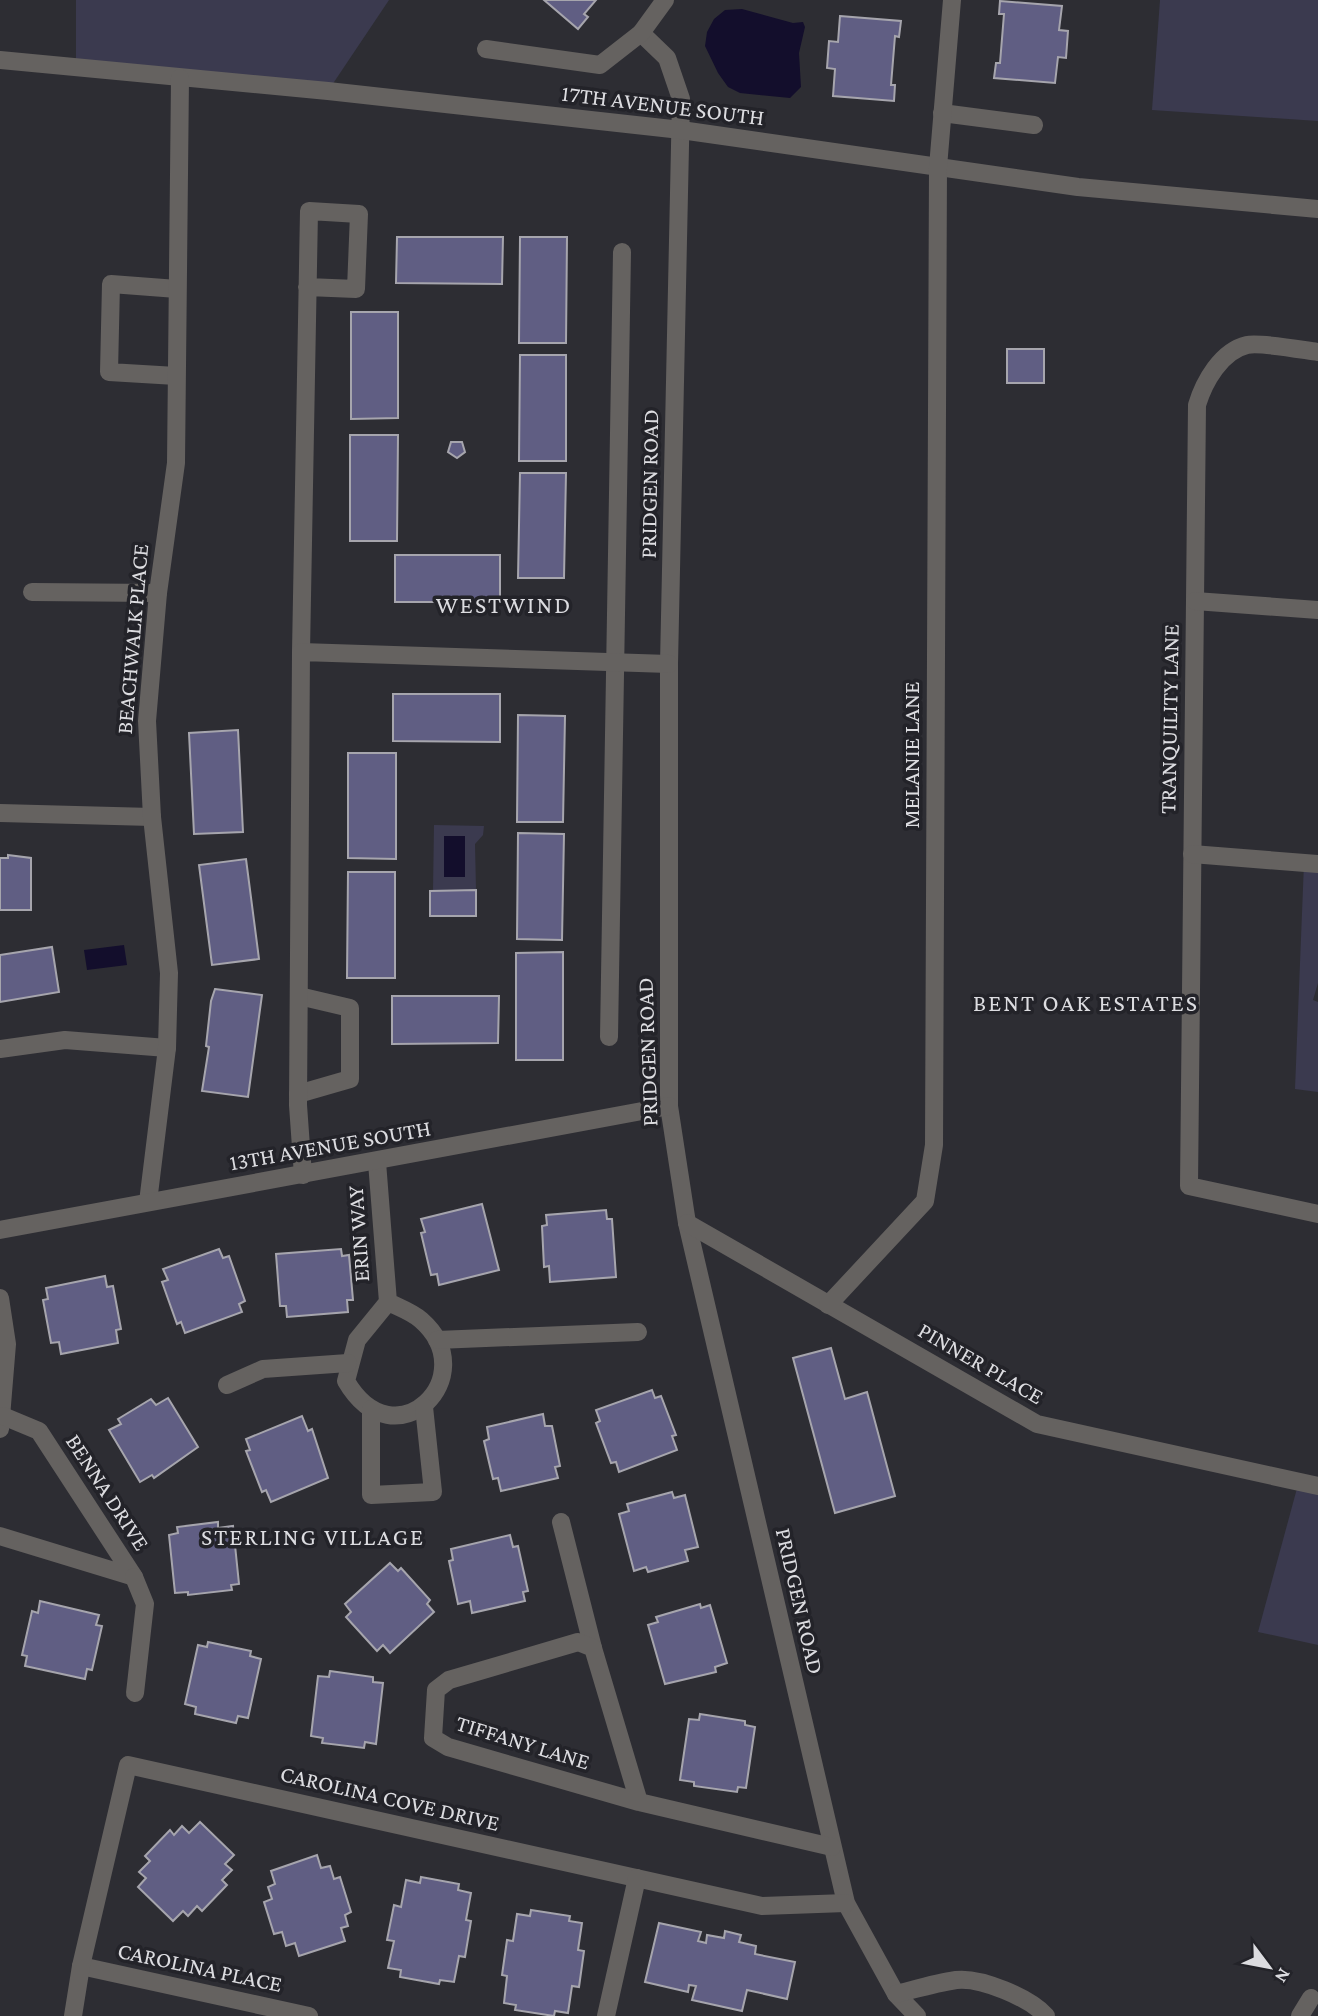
<svg xmlns="http://www.w3.org/2000/svg" width="1318" height="2016" viewBox="0 0 1318 2016" font-family="'Crimson Pro',serif">
<style>
.green{fill:#3b3a4f}
.water{fill:#130e2c}
.building{fill:#605e83;stroke:#a6a5ad;stroke-width:2}
.lines{fill:none;stroke-linecap:round;stroke-linejoin:round}
.minor{stroke:#656260;stroke-width:18}
.labels{text-anchor:middle;dominant-baseline:central;stroke-width:7;stroke-linejoin:round;paint-order:stroke}
.street-label{font-size:23px;fill:#dcdce0;stroke:#232329}
.neighbourhood-label{font-size:24px;letter-spacing:2px;fill:#dcdce0;stroke:#232329}
</style>
<rect width="100%" height="100%" fill="#2d2d33"/>
<!-- green -->
<g class="green">
<polygon points="76,0 389,0 328,91 76,68"/>
<polygon points="1160,0 1318,0 1318,121 1152,110"/>
<polygon points="434,825 484,826 483,835 475,844 476,890 433,891"/>
<polygon points="1304,863 1318,865 1318,983 1313,1000 1318,1002 1318,1092 1295,1089"/>
<polygon points="1299,1481 1318,1486 1318,1645 1258,1632"/>
</g>
<!-- water -->
<g class="water">
<polygon points="742,9 793,23 803,22 805,27 799,53 801,87 790,98 740,93 728,87 718,73 705,46 707,32 714,19 725,10"/>
<rect x="444" y="836" width="21" height="41"/>
<polygon points="124,945 127,965 87,970 84,950"/>
</g>
<!-- building -->
<g class="building">
<polygon points="544,0 596,0 584,14 588,17 578,29"/>
<polygon points="1000,1 1062,6 1059,30 1068,31 1066,58 1058,57 1055,83 994,78 996,63 1000,63 1004,14 999,14"/>
<polygon points="840,16 901,21 899,37 895,36 891,85 895,85 894,101 833,96 835,69 827,68 829,41 838,42"/>
<polygon points="397,237 503,237 502,284 396,283"/>
<polygon points="520,237 567,237 566,343 519,343"/>
<polygon points="351,312 398,312 398,418 351,419"/>
<rect x="1007" y="349" width="37" height="34"/>
<polygon points="520,355 566,355 566,461 519,461"/>
<polygon points="350,435 398,435 397,541 350,541"/>
<polygon points="451,442 462,442 465,452 457,458 448,452"/>
<polygon points="520,473 566,473 564,578 518,578"/>
<rect x="395" y="555" width="105" height="47"/>
<polygon points="393,694 500,694 500,742 393,741"/>
<polygon points="518,715 565,716 563,822 517,822"/>
<polygon points="238,730 243,832 194,834 189,733"/>
<polygon points="348,753 396,753 396,859 348,858"/>
<polygon points="518,833 564,834 562,940 517,939"/>
<polygon points="8,855 31,858 31,910 0,910 0,858 8,858"/>
<polygon points="246,859 259,959 212,965 199,865"/>
<polygon points="348,872 395,872 395,978 347,978"/>
<polygon points="476,890 476,916 430,916 430,891"/>
<polygon points="52,947 59,992 0,1002 0,955"/>
<polygon points="563,952 563,1060 516,1060 516,953"/>
<polygon points="215,989 262,995 248,1097 202,1091 209,1047 206,1046 211,1001"/>
<polygon points="392,996 499,996 498,1043 392,1044"/>
<polygon points="482,1204 499,1270 439,1285 437,1274 431,1275 421,1233 425,1232 421,1219"/>
<polygon points="606,1210 607,1219 612,1219 616,1277 550,1282 549,1266 544,1267 542,1226 547,1225 546,1215"/>
<polygon points="219,1249 223,1258 229,1256 245,1301 239,1304 242,1312 185,1333 181,1322 177,1324 162,1282 168,1280 163,1269"/>
<polygon points="341,1249 342,1256 349,1255 353,1300 347,1300 348,1312 287,1317 286,1306 280,1306 276,1254"/>
<polygon points="105,1276 107,1287 113,1286 121,1329 116,1330 118,1343 61,1354 59,1342 51,1343 43,1300 48,1299 46,1288"/>
<polygon points="831,1348 845,1399 867,1392 895,1496 835,1513 793,1358"/>
<polygon points="652,1390 655,1398 661,1396 676,1435 672,1436 677,1450 619,1472 616,1462 611,1463 596,1423 600,1421 596,1410"/>
<polygon points="168,1398 198,1447 154,1478 152,1475 140,1482 109,1430 121,1424 118,1419 151,1399 156,1405"/>
<polygon points="543,1414 545,1426 552,1426 560,1466 555,1467 558,1478 501,1491 498,1478 493,1479 484,1441 489,1439 487,1427"/>
<polygon points="302,1416 308,1431 312,1429 328,1478 271,1502 266,1490 262,1492 246,1451 250,1450 246,1439"/>
<polygon points="672,1492 674,1498 685,1495 698,1547 685,1550 688,1561 648,1572 646,1567 634,1571 619,1514 629,1511 627,1504"/>
<polygon points="218,1522 218,1528 233,1526 239,1584 231,1585 232,1590 188,1595 188,1592 175,1593 169,1535 178,1533 177,1527"/>
<polygon points="510,1535 513,1547 518,1546 528,1591 523,1592 525,1601 472,1613 470,1601 458,1604 449,1561 453,1560 451,1549"/>
<polygon points="390,1563 398,1571 401,1568 430,1600 427,1604 434,1612 390,1653 383,1645 377,1651 346,1617 351,1612 345,1604"/>
<polygon points="40,1601 99,1615 96,1625 102,1626 92,1670 87,1669 85,1679 25,1666 27,1656 22,1655 32,1611 38,1613"/>
<polygon points="700,1604 701,1608 710,1605 727,1663 715,1667 716,1672 665,1684 648,1625 658,1622 656,1617"/>
<polygon points="208,1642 251,1651 250,1656 261,1659 248,1718 238,1716 236,1723 195,1714 196,1707 185,1704 198,1645 207,1647"/>
<polygon points="330,1671 373,1677 373,1682 383,1683 376,1744 365,1742 364,1748 322,1743 323,1738 311,1736 318,1676 329,1677"/>
<polygon points="700,1714 745,1721 745,1725 755,1727 746,1788 738,1787 737,1792 694,1786 694,1782 680,1780 689,1719 699,1720"/>
<polygon points="200,1822 234,1855 225,1864 232,1870 222,1880 227,1885 202,1911 197,1906 188,1916 183,1911 173,1921 138,1887 146,1878 139,1872 150,1861 145,1856 170,1830 174,1835 182,1826 189,1833"/>
<polygon points="317,1855 321,1868 330,1866 334,1879 340,1877 351,1912 345,1915 348,1926 341,1928 345,1941 299,1956 295,1943 286,1946 282,1932 274,1934 264,1902 272,1899 268,1887 275,1884 271,1871"/>
<polygon points="421,1877 459,1884 458,1890 471,1893 466,1920 471,1921 465,1957 459,1956 454,1982 440,1980 439,1984 400,1977 401,1970 388,1968 394,1941 387,1940 394,1905 401,1907 406,1880 420,1883"/>
<polygon points="531,1910 570,1916 569,1921 582,1923 578,1950 584,1951 579,1987 572,1986 568,2013 555,2011 554,2016 515,2010 516,2005 504,2003 507,1976 502,1975 507,1940 513,1941 517,1914 530,1916"/>
<polygon points="659,1923 701,1932 698,1941 706,1943 707,1935 724,1938 725,1931 741,1935 739,1942 756,1946 755,1954 795,1962 787,1999 747,1990 742,2011 692,2000 696,1986 689,1985 688,1992 645,1982"/>
</g>
<g class="lines">
<!-- minor -->
<g class="minor">
<polyline points="641,33 667,58 681,99 669,664 669,1106 687,1223 846,1903 896,1994 917,2016"/>
<polyline points="486,49 600,65 641,33 665,0"/>
<polyline points="0,60 328,91 681,130 1078,187 1318,209"/>
<polyline points="942,113 1034,125"/>
<path d="M1318,352C1303,350 1260,342 1247,345C1221,351 1204,382 1197,405L1189,1186L1318,1214"/>
<polyline points="176,376 109,372 111,284 177,289"/>
<polyline points="32,592 158,593"/>
<polyline points="1195,601 1318,610"/>
<path d="M301,652C303,505 306,358 309,211L359,214L356,289L307,287"/>
<polyline points="0,813 152,817"/>
<polyline points="1192,854 1318,864"/>
<polyline points="609,1037 622,252"/>
<polyline points="0,1049 65,1040 167,1048"/>
<polyline points="298,1094 350,1079 350,1008 299,996"/>
<path d="M377,1162L388,1302L357,1340L346,1381C395,1465 485,1376 421,1320C412,1312 398,1307 388,1302"/>
<polyline points="303,1175 298,1105 301,652 669,664"/>
<polyline points="148,1202 167,1048 169,973 152,817 147,721 158,593 176,463 180,78"/>
<polyline points="687,1223 1037,1424 1318,1486"/>
<polyline points="0,1230 669,1106"/>
<polyline points="0,1298 7,1344 0,1429"/>
<polyline points="828,1305 925,1201 934,1145 938,167 952,0"/>
<polyline points="437,1340 638,1332"/>
<polyline points="227,1385 263,1369 348,1363"/>
<polyline points="371,1409 371,1495 433,1492 424,1407"/>
<polyline points="561,1522 593,1648"/>
<polyline points="0,1536 134,1577 39,1431 3,1416"/>
<polyline points="134,1577 145,1604 135,1693"/>
<polyline points="639,1802 593,1648 578,1642 449,1680 436,1690 433,1738 448,1747 639,1802 832,1847"/>
<polyline points="81,1966 309,2016"/>
<path d="M896,1994C916,1989 936,1983 956,1980C981,1977 1030,1998 1046,2016"/>
<polyline points="73,2016 81,1966 128,1765 762,1906 846,1903"/>
<polyline points="606,2016 637,1878"/>
<polyline points="1300,2016 1311,1998"/>
</g>
</g>
<g class="labels">
<!-- street labels -->
<g class="street-label">
<text transform="translate(663 105) rotate(7)">17TH AVENUE SOUTH</text>
<text transform="translate(649 484) rotate(-89)">PRIDGEN ROAD</text>
<text transform="translate(132 639) rotate(-85)">BEACHWALK PLACE</text>
<text transform="translate(1169 719) rotate(-89)">TRANQUILITY LANE</text>
<text transform="translate(911 755) rotate(-90)">MELANIE LANE</text>
<text transform="translate(647 1052) rotate(-92)">PRIDGEN ROAD</text>
<text transform="translate(330 1145) rotate(-10)">13TH AVENUE SOUTH</text>
<text transform="translate(358 1234) rotate(-94)">ERIN WAY</text>
<text transform="translate(981 1363) rotate(30)">PINNER PLACE</text>
<text transform="translate(108 1492) rotate(57)">BENNA DRIVE</text>
<text transform="translate(800 1601) rotate(77)">PRIDGEN ROAD</text>
<text transform="translate(523 1742) rotate(17)">TIFFANY LANE</text>
<text transform="translate(390 1798) rotate(13)">CAROLINA COVE DRIVE</text>
<text transform="translate(200 1967) rotate(12)">CAROLINA PLACE</text>
</g>
<!-- neighbourhood labels -->
<g class="neighbourhood-label">
<text x="504" y="604">WESTWIND</text>
<text x="1086" y="1002">BENT OAK ESTATES</text>
<text x="313" y="1536">STERLING VILLAGE</text>
</g>
</g>
<!-- north arrow -->
<g transform="translate(1269 1967) rotate(122)" stroke="#232329" stroke-width="5" paint-order="stroke">
<path d="M0-5L12 26L0 18L-12 26Z" fill="#dcdce0"/>
<text y="-10" font-size="19" font-weight="bold" text-anchor="middle" fill="#dcdce0">N</text>
</g>
</svg>
